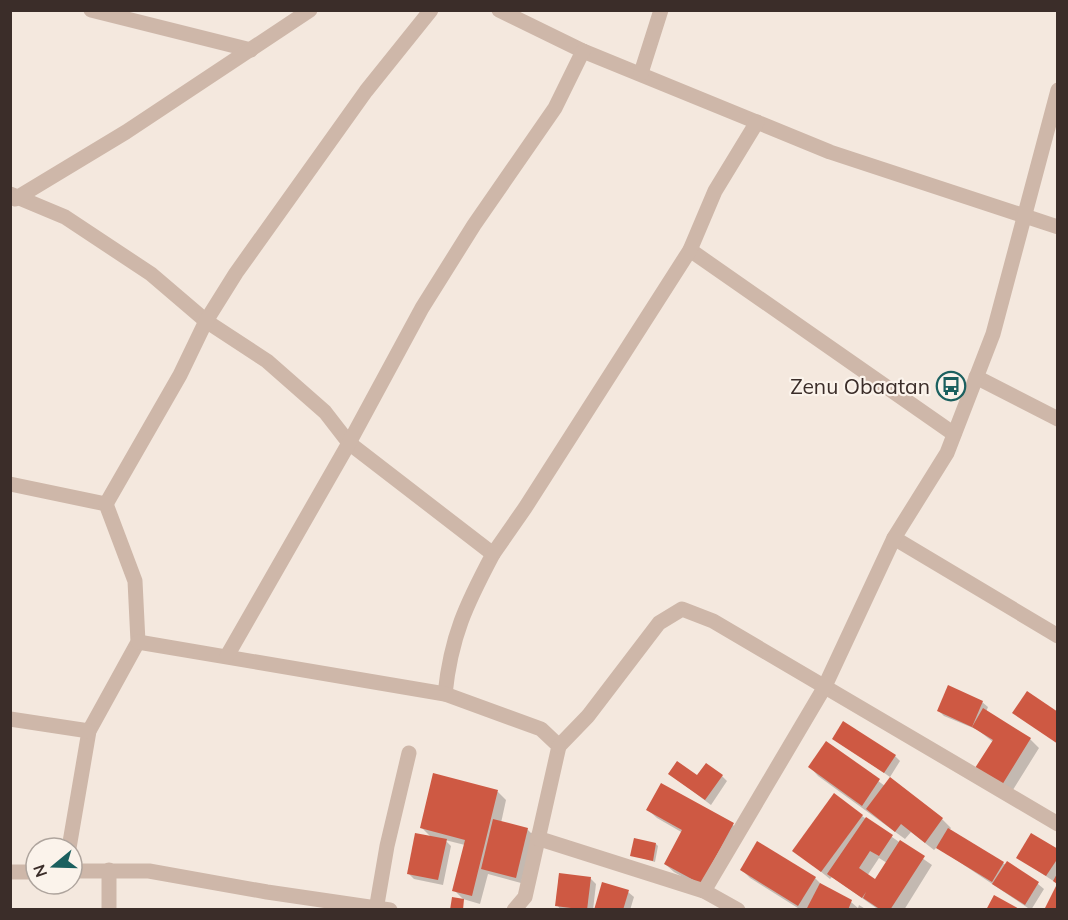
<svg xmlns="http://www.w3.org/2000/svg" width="1068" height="920" viewBox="0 0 1068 920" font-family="Mulish,sans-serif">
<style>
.shadow{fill:#0003;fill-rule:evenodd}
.building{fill:#ce5943}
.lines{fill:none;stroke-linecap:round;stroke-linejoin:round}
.minor{stroke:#ceb7a9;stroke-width:15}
.labels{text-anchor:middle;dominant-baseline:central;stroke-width:4.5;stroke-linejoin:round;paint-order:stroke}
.poi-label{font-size:21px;fill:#3b2d29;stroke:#fbf3eb;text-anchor:end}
</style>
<rect width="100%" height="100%" fill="#f4e8de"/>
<!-- shadow -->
<g class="shadow">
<polygon points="982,702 988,707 986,712 1030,739 1039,748 1011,793 986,776 993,742 978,730 944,716 939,711"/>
<polygon points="834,738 895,756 900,761 890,777"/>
<polygon points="826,743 885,786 890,779 942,819 951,828 949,831 1038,884 1044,889 1031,910 937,847 934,850 911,832 905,839 818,776 810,767"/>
<polygon points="670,774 697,777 722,776 727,781 711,805"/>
<polygon points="434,775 498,792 506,800 501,823 527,829 533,835 521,883 488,874 480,904 463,899 454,890 465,845 445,840 451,846 443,885 414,879 408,873 432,838 422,828"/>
<polygon points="648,810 733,825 741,833 710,892 674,872 665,864 683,833 657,818"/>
<path d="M862,816L932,865L904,910H879L832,877L830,879L794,850ZM879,858L887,863L875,881L867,876Z"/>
<polygon points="656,844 658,846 655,862 632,855"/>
<polygon points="1058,850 1058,884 1018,858"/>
<polygon points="742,870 815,878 824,887 851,902 858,908 859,905 867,910 801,910 750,878"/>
<polygon points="590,878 596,884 593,910 561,910 557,905"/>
<polygon points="628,892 634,897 630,910 595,910"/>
</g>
<!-- building -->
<g class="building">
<polygon points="948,685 983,701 972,727 937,711"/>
<polygon points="1027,691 1058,712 1058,744 1012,713"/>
<polygon points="983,708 1031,738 1002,785 975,768 993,740 972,727"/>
<polygon points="843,721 896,755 884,773 832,739"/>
<polygon points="826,741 880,779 862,806 808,767"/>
<polygon points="677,761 697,775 706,763 723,775 705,800 668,774"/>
<polygon points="433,773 498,790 472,896 452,891 465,840 420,828"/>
<polygon points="890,777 943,818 925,843 901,824 895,832 866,809"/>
<polygon points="661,783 734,823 701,884 664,864 682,830 646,810"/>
<polygon points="834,793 863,815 821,872 792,851"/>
<polygon points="866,817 893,835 879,856 870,851 859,868 875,879 900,840 925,856 890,910 881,910 863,898 866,892 862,898 827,874"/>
<polygon points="493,819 528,828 516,878 481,869"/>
<polygon points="948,828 1004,862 992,882 936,848"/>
<polygon points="415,833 447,839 438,880 407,874"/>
<polygon points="1031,833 1058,849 1058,858 1046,876 1016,858"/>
<polygon points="634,838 656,843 653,861 630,856"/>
<polygon points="757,841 816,877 798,906 740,870"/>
<polygon points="1007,861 1039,882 1025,905 992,884"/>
<polygon points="1058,872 1058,910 1044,910 1057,884 1053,881"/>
<polygon points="559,873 591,877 587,910 555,906"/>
<polygon points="602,882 629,890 623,910 594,910"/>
<polygon points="820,883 852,900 848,910 806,910"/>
<polygon points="994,895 1021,910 986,910"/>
<polygon points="452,897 464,899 463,910 450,910"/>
</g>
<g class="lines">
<!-- minor -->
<g class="minor">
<polyline points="91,10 251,50"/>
<polyline points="499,10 583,51 830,152 1058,227"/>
<polyline points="641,73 661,10"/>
<path d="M10,194L65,217L151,274L206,321L267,361L325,412L349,443L493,554C466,605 451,636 445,694"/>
<polyline points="15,199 126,132 310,10"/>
<polyline points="690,250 954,434"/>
<polyline points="976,377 1058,419"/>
<polyline points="10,484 106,504 135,581 138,642 89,731 69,848"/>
<polyline points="106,504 180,375 206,321 236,273 366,91 431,10"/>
<polyline points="894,538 1058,636"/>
<polyline points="493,554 525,508 690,250 715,191 757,122"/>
<polyline points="138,642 445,694 541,729 559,746 525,897 514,910"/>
<polyline points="227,656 349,443 422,308 474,225 555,108 583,51"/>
<polyline points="10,719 89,731"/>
<polyline points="559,746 588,716 659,623 682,609 713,621 1058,824"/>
<polyline points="537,838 704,891 738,910"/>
<polyline points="72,871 149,871 267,892 390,910"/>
<polyline points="10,872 36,872"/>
<polyline points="704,891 824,688 894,538 947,453 993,334 1058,90"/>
<polyline points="109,910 109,870"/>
<polyline points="376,910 387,846 409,753"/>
</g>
</g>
<!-- icons -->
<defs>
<g id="bus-ring" transform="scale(1.5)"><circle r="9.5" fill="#fbf3eb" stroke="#1b605f" stroke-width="1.5"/><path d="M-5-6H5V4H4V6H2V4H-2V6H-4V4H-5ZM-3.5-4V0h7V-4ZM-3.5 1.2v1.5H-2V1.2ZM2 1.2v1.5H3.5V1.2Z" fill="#1b605f"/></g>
</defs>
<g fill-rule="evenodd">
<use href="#bus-ring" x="951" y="386"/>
</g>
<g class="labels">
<!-- poi labels -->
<g class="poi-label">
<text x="930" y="386">Zenu Obaatan</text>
</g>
</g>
<!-- border -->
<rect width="1068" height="920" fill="none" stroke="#3b2d29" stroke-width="24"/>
<!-- north arrow -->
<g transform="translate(54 866) rotate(251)"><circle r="28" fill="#fbf3eb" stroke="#aea49d" stroke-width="1.5"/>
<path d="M0-4.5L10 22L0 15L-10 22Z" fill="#1b605f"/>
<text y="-9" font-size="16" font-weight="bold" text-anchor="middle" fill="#3b2d29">N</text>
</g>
</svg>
